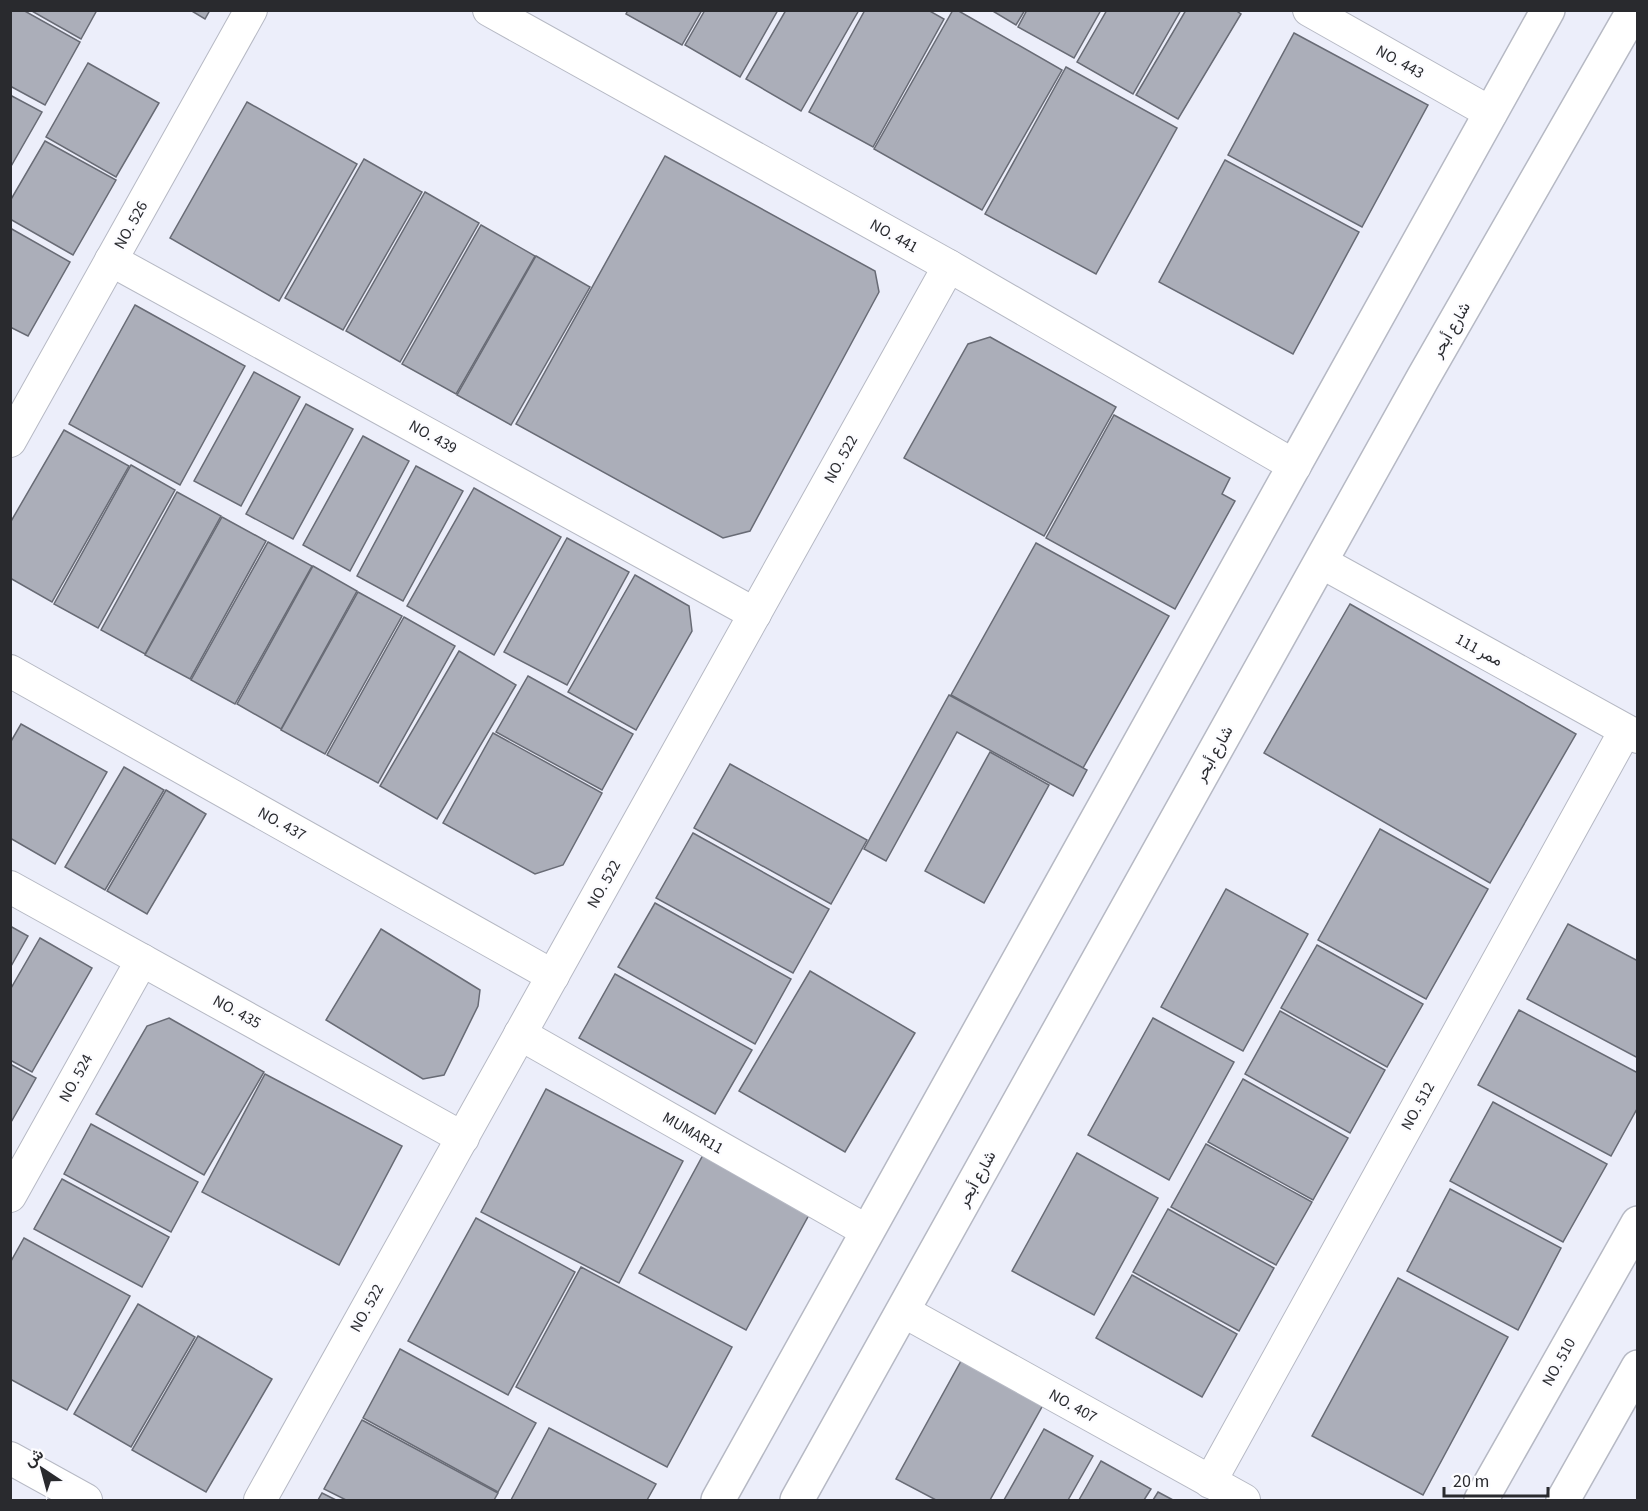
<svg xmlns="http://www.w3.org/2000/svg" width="1648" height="1511" viewBox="0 0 1648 1511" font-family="'Source Sans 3',Vazirmatn,sans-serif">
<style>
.building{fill:#abaeb9;stroke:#686b75;stroke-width:1.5}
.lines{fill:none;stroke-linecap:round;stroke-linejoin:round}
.street-casing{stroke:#b6b9c4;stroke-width:34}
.secondary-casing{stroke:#b6b9c4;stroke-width:36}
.street{stroke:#fff;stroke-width:32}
.secondary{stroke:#fff;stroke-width:33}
.labels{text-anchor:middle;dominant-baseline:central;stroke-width:4.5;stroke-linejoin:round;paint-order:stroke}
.street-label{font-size:16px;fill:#292a2e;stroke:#fcfcff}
</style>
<rect width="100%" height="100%" fill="#eceefa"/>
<!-- building -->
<g class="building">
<polygon points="10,10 23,10 80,42 45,105 10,86"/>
<polygon points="30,10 97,10 81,39"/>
<polygon points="190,10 210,10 205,19"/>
<polygon points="628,10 702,10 682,45 626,14"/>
<polygon points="705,10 778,10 740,77 685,45"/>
<polygon points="786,10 859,10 801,111 746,79"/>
<polygon points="865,10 928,10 944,19 873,147 809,112"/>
<polygon points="953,10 957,10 1062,70 982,210 874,149"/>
<polygon points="991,10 1025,10 1016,25"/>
<polygon points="1027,10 1101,10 1074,58 1018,27"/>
<polygon points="1107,10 1181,10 1133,94 1077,62"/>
<polygon points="1186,10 1235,10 1241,14 1178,119 1136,95"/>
<polygon points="1294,33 1428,105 1362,227 1228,155"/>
<polygon points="88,63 159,103 116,177 46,137"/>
<polygon points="1066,67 1177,128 1096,274 985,214"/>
<polygon points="10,95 42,112 10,168"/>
<polygon points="247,102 357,164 279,301 170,238"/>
<polygon points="45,141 116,180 73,255 10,219 10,201"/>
<polygon points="665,156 875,271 879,292 750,531 723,538 516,424"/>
<polygon points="364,159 422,192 343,330 285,298"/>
<polygon points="1225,160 1359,232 1293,354 1159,282"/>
<polygon points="425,192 479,223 400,362 346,331"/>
<polygon points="481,225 535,256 456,394 402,364"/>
<polygon points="10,228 70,262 28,336 10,327"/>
<polygon points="536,256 590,287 511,425 457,395"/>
<polygon points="135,305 245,366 180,485 69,424"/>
<polygon points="990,337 1116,407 1044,536 904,458 968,344"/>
<polygon points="254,372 300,397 241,506 194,481"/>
<polygon points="306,404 353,429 293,539 246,514"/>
<polygon points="1114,415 1230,478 1222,494 1235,501 1175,609 1046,538"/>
<polygon points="64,430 129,466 52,602 10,578 10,523"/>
<polygon points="363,436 409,461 350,571 303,545"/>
<polygon points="131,465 175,490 98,628 54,604"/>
<polygon points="416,466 463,491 403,601 357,576"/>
<polygon points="474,488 561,537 494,655 407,606"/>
<polygon points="177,492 221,516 145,654 101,630"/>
<polygon points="222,517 266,541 190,679 145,655"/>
<polygon points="567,538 629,572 567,685 504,652"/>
<polygon points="268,542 312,566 235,704 191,680"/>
<polygon points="1036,543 1169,616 1083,768 951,695"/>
<polygon points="313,566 357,591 281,729 237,704"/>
<polygon points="635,575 689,606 692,631 636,730 568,692"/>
<polygon points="358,592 402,616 325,754 281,730"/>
<polygon points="1350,604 1576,734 1490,883 1264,753"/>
<polygon points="404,617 455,646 378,783 327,755"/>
<polygon points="459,651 516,685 437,819 380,786"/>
<polygon points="528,676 633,734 602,790 496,732"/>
<polygon points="949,695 1087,770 1073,796 957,732 886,861 864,849"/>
<polygon points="21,724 107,772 55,864 10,838 10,743"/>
<polygon points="493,733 602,793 563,865 535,874 443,823"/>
<polygon points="990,752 1049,785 984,903 925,871"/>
<polygon points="730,764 867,840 831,904 694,828"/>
<polygon points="124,767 164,790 105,890 65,867"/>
<polygon points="166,790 206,814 147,914 107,891"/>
<polygon points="1380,829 1488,889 1426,999 1318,940"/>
<polygon points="693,833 829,909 793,973 656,898"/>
<polygon points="1226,889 1308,934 1243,1051 1161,1007"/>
<polygon points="655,903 791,979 755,1044 618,967"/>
<polygon points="1568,924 1638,961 1638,1058 1527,999"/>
<polygon points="10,926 28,936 10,968"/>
<polygon points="381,929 480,990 478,1006 444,1075 423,1079 326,1020"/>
<polygon points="40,938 92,968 32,1072 10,1060 10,990"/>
<polygon points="1317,945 1423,1004 1387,1067 1281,1008"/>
<polygon points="810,971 915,1033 845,1152 739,1091"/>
<polygon points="615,974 752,1050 715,1114 579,1038"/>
<polygon points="1519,1010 1638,1073 1638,1107 1611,1156 1478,1085"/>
<polygon points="1280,1011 1385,1070 1350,1133 1245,1074"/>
<polygon points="169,1018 264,1072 204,1175 96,1114 147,1026"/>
<polygon points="1153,1018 1234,1062 1169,1180 1088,1135"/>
<polygon points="10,1064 36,1078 10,1124"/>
<polygon points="265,1074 402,1146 339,1265 202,1192"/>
<polygon points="1243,1079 1348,1138 1313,1200 1208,1142"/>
<polygon points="546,1089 683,1161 619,1283 481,1212"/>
<polygon points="1493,1102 1607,1164 1563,1242 1450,1181"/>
<polygon points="91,1124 198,1182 171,1232 64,1174"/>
<polygon points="1206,1144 1312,1202 1276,1265 1171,1207"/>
<polygon points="1077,1153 1158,1198 1094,1315 1012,1271"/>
<polygon points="703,1155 810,1213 746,1330 639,1273"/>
<polygon points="62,1179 169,1237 142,1287 34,1229"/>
<polygon points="1450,1189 1561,1248 1518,1330 1407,1271"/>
<polygon points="1168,1209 1274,1268 1239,1331 1133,1272"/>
<polygon points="476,1218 575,1272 508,1395 408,1341"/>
<polygon points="24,1238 130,1296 67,1410 10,1379 10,1263"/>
<polygon points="581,1267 732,1347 667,1467 516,1387"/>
<polygon points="1132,1275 1237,1334 1202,1397 1096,1338"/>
<polygon points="1398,1278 1508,1337 1423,1495 1312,1436"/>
<polygon points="138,1304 195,1337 131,1447 74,1414"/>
<polygon points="198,1336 272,1379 206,1492 132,1450"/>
<polygon points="400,1349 536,1423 498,1492 363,1418"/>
<polygon points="961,1361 1043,1405 990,1500 936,1500 896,1479"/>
<polygon points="362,1420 498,1493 494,1500 346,1500 324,1489"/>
<polygon points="549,1428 656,1484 647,1500 511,1500"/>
<polygon points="1044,1429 1093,1456 1068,1500 1004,1500"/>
<polygon points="1101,1461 1151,1489 1144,1500 1079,1500"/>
<polygon points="1158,1492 1173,1500 1153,1500"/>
<polygon points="322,1493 336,1500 318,1500"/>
</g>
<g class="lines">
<!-- street casing -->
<g class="street-casing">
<g id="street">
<polyline points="489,10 949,266 1295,466"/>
<polyline points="1309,10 1491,113"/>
<polyline points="111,260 755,614"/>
<polyline points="10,441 251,10"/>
<polyline points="1321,562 1638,737"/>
<polyline points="10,671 553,976"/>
<polyline points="10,887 463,1138"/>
<polyline points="520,1034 867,1231"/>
<polyline points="10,1196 142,960"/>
<polyline points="903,1311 1244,1500"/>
<polyline points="10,1458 86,1500"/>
<polyline points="1210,1482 1625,731"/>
<polyline points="260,1500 949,266"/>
</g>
</g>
<!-- secondary casing -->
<g class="secondary-casing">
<g id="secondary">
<polyline points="718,1500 1548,10"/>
<polyline points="797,1500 1423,378 1634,10"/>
<polyline points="1481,1500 1638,1223"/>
<polyline points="1563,1500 1638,1367"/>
</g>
</g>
<!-- street -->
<use href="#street" class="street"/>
<!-- secondary -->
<use href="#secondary" class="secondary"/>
</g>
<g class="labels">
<!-- street labels -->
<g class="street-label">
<text transform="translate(1400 62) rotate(29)">NO. 443</text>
<text transform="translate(131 225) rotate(-61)">NO. 526</text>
<text transform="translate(894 236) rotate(29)">NO. 441</text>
<text transform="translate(1451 330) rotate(-60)">شارع أبحر</text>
<text transform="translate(433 437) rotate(29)">NO. 439</text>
<text transform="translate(841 459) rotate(-61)">NO. 522</text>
<text transform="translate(1479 650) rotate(29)">ممر 111</text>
<text transform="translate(1214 754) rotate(-61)">شارع أبحر</text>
<text transform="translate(282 824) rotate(29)">NO. 437</text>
<text transform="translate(604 884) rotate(-61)">NO. 522</text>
<text transform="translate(237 1012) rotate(29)">NO. 435</text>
<text transform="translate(76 1078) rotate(-61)">NO. 524</text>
<text transform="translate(1418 1106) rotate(-61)">NO. 512</text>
<text transform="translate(693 1133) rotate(30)">MUMAR11</text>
<text transform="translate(977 1179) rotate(-61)">شارع أبحر</text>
<text transform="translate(367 1308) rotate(-61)">NO. 522</text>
<text transform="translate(1559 1362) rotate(-61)">NO. 510</text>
<text transform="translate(1073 1406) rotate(29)">NO. 407</text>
</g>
</g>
<!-- border -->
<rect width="1648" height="1511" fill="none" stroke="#292a2e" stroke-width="24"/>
<!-- north arrow -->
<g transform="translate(42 1469) rotate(324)" stroke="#fcfcff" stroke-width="4.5" paint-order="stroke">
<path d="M0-4.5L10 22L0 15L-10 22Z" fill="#292a2e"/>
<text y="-9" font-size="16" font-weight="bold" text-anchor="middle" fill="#292a2e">ش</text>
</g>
<!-- scale -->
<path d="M1444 1487v9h104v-9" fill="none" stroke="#292a2e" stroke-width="3"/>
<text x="1453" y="1487" font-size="18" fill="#292a2e" stroke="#fcfcff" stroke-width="4.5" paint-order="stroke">20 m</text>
</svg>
